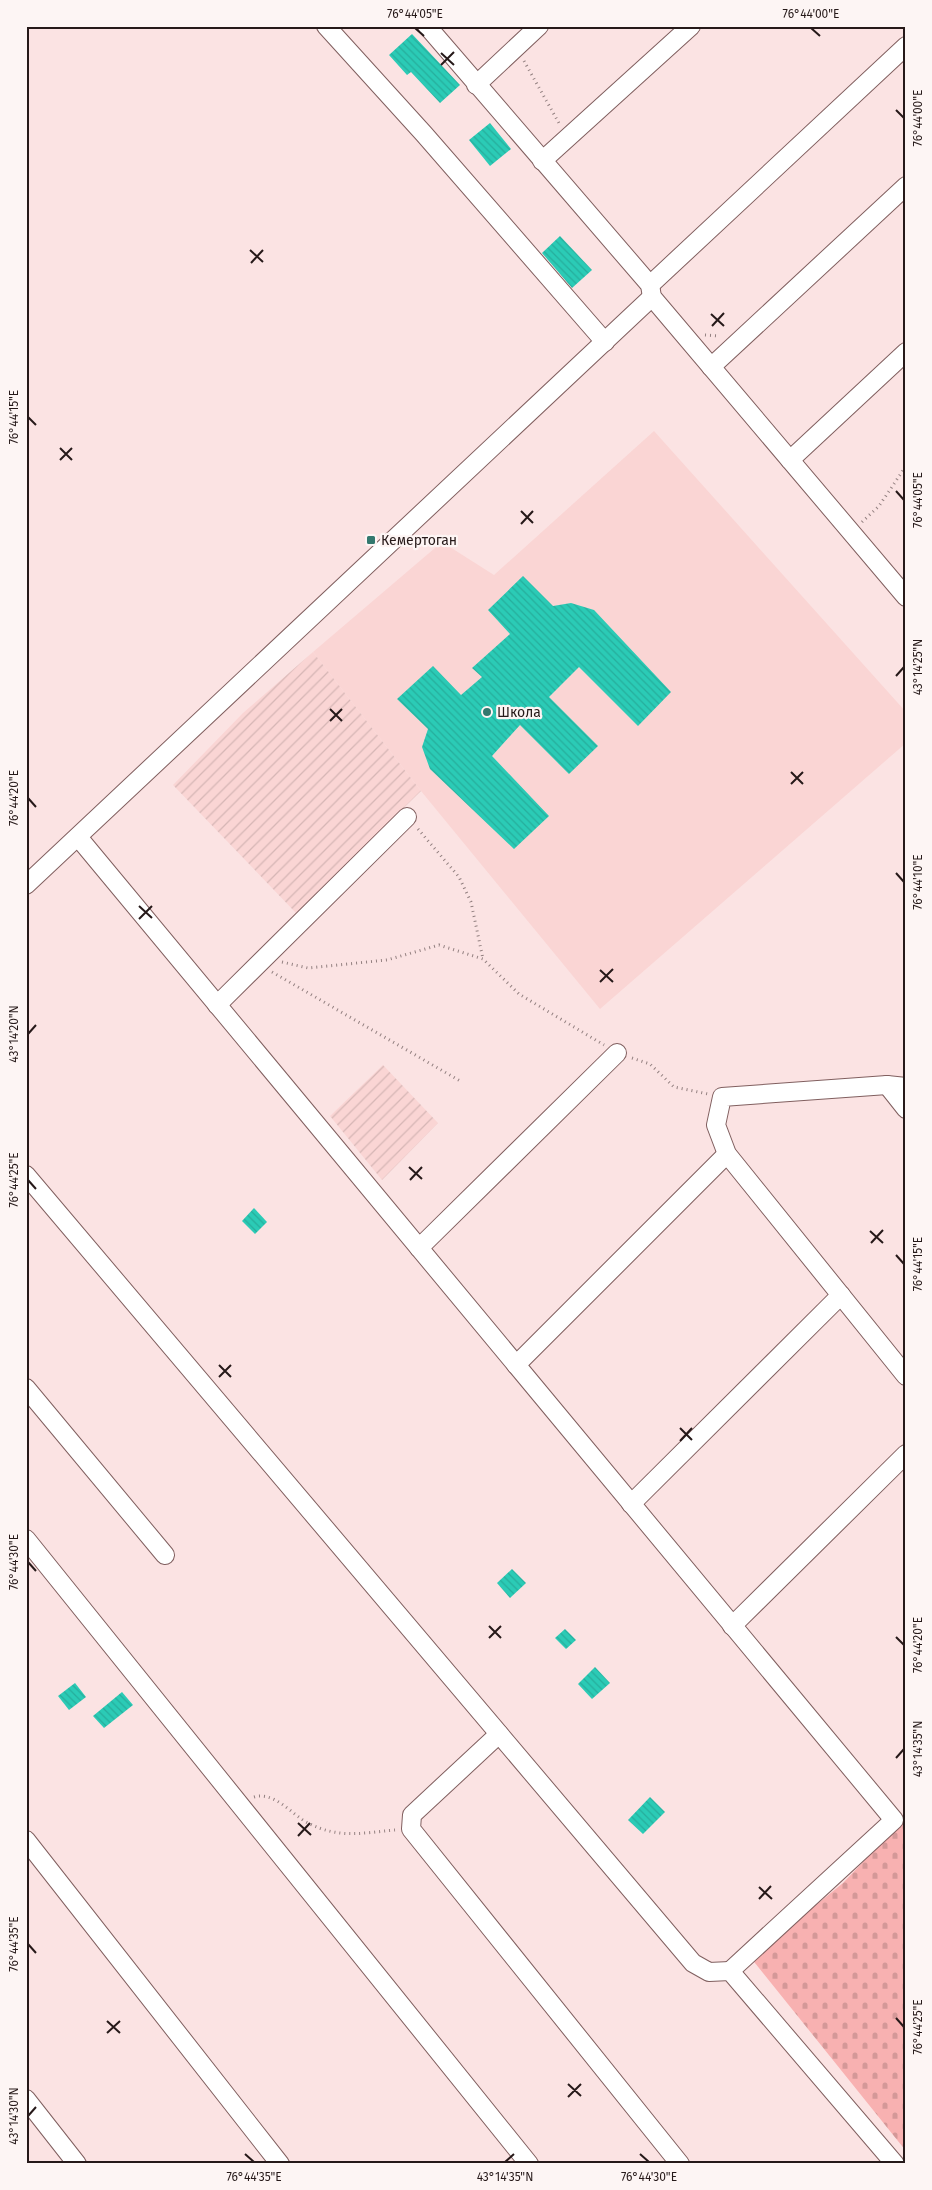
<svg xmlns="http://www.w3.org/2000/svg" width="932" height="2190" viewBox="0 0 932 2190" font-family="'Fira Sans',sans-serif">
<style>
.built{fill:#fad5d4}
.industrial{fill:url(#industrial-furrows)}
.cemetery{fill:url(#cemetery-stones)}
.building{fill:url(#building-back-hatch)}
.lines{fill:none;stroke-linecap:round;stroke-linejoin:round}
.street-casing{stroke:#805f5f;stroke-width:20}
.path{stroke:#938080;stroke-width:3;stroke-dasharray:1 4;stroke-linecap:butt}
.street{stroke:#fff;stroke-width:18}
.ticks{fill:none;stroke:#261919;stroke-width:2}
.poi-dot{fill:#33786e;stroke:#fdf5f4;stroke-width:2}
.labels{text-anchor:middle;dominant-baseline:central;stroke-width:4.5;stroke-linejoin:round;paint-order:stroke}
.poi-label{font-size:14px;fill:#261919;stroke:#fdf5f4;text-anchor:start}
.neatline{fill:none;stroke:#261919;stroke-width:2}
.ticks-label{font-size:12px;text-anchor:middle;fill:#261919}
</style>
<defs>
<pattern id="industrial-furrows" width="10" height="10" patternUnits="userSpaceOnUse" patternTransform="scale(1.25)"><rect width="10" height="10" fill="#fad5d4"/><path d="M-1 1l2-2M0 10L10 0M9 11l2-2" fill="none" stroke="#d6b6b5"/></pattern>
<pattern id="cemetery-stones" width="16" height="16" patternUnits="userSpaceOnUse" patternTransform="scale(1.25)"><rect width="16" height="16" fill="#f8b1b1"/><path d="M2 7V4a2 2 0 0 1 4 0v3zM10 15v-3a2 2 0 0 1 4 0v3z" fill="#d49898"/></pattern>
<pattern id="building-back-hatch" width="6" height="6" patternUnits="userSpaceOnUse" patternTransform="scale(1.25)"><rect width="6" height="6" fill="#2bcbb6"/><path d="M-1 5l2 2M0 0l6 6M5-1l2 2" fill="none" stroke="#26ae9c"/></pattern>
</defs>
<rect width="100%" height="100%" fill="#fbe3e3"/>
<!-- built -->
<polygon class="built" points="654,431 906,712 906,743 600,1009 421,791 313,652 442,542 494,575"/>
<!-- industrial -->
<g class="industrial">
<polygon points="313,652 421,791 296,913 173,785 243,713"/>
<polygon points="383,1065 438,1123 382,1180 330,1116"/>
</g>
<!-- cemetery -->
<polygon class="cemetery" points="906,1817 906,2151 751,1958 843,1883"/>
<!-- building -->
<g class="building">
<polygon points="412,34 460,85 440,103 411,72 407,75 389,55"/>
<polygon points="490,123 511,149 490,166 469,140"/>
<polygon points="560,236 592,270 572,288 542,253"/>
<polygon points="523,576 553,606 571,603 594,610 671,692 638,726 579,667 549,697 598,746 569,774 520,725 492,756 549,816 514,849 430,769 422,747 428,729 397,699 433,666 461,695 482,677 472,668 510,634 488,610"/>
<polygon points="254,1208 267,1222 255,1234 242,1221"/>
<polygon points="512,1569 526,1583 510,1598 497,1583"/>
<polygon points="565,1629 576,1640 566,1649 555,1638"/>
<polygon points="595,1667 610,1683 592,1699 578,1684"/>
<polygon points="75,1683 86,1697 69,1710 58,1696"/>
<polygon points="122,1692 133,1705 104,1728 93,1716"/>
<polygon points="650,1797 665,1812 643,1834 628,1820"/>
</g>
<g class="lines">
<!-- street casing -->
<g class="street-casing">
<g id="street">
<polyline points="326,26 424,134 605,342"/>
<polyline points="427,26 650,285 652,297 906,597"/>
<polyline points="476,85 539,26"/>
<polyline points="542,161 691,26"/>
<polyline points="650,285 906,46"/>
<polyline points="711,367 906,186"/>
<polyline points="790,460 906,352"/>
<polyline points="78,837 894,1820 730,1971"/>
<polyline points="26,885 652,297"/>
<polyline points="217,1005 407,817"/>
<polyline points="887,1085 906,1109"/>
<polyline points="906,1087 887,1085 722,1097 716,1125 727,1154 906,1376"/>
<polyline points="26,1175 693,1963 709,1972 730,1971 895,2164"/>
<polyline points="419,1248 617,1053"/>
<polyline points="516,1365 727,1154"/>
<polyline points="26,1388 165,1555"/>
<polyline points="631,1504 841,1295"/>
<polyline points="26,1539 529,2164"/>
<polyline points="732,1626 906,1454"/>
<polyline points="499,1734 412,1815 411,1829 680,2164"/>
<polyline points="26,1840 280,2164"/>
<polyline points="26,2099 77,2164"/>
</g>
</g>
<!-- path -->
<g class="path">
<polyline points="524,61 560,125"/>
<polyline points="705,335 719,336"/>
<polyline points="862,522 879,506 906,466"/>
<polyline points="418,829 459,877 471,902 483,959"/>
<polyline points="282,962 308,968 387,960 439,945 483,959 519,994 604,1045"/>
<polyline points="272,972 462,1082"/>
<polyline points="632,1058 650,1064 674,1087 708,1094"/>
<path d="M254,1797C275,1791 292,1815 308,1823C339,1839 362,1833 395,1830"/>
</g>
<!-- street -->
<use href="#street" class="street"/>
</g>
<!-- ticks -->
<path class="ticks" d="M415,28L424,36M811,28L820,36M441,53L454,65M441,65L454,52M896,110L904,118M250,250L263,262M251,263L263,250M711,314L724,326M712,326L724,313M28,417L36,425M60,448L72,460M60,460L72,448M896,491L904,500M521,511L533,523M521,524L533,511M896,676L904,667M330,709L342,721M330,721L342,709M791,772L803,784M791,784L803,772M28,798L36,807M896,873L904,882M139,906L152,918M139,919L152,906M600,970L613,982M600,982L613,969M28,1034L36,1025M409,1167L422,1179M28,1180L36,1189M410,1180L422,1167M870,1231L883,1243M871,1243L883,1230M896,1255L904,1264M219,1365L231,1377M219,1377L231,1365M680,1428L692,1440M680,1441L692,1428M28,1562L36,1571M489,1626L501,1638M896,1637L904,1645M489,1638L501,1626M896,1758L904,1749M298,1823L311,1835M298,1836L310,1823M759,1887L772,1899M759,1899L771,1886M28,1944L36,1953M896,2018L904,2027M107,2021L120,2033M107,2033L120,2021M568,2084L581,2096M568,2097L581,2084M28,2116L36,2107M245,2154L254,2162M640,2154L649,2162M505,2162L514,2154"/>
<!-- markers -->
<g class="poi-dot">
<rect x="366" y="535" width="10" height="10" rx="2.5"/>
<circle cx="487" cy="712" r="5"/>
</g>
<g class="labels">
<!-- poi labels -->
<g class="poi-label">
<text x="381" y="540">Кемертоган</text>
<text x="497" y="712">Школа</text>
</g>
</g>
<!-- border -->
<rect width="932" height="2190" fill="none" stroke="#fdf5f4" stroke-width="55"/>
<rect x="28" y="28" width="876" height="2134" class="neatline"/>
<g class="ticks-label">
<text x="415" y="18">76°44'05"E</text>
<text x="811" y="18">76°44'00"E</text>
<text transform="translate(918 118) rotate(-90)" y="4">76°44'00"E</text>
<text transform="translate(14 417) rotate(-90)" y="4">76°44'15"E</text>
<text transform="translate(918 500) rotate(-90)" y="4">76°44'05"E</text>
<text transform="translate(918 667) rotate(-90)" y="4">43°14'25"N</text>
<text transform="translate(14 798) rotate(-90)" y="4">76°44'20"E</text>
<text transform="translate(918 882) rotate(-90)" y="4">76°44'10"E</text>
<text transform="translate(14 1034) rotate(-90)" y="4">43°14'20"N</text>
<text transform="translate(14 1180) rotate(-90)" y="4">76°44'25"E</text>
<text transform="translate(918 1264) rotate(-90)" y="4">76°44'15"E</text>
<text transform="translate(14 1562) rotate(-90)" y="4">76°44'30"E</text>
<text transform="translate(918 1645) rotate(-90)" y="4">76°44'20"E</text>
<text transform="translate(918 1749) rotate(-90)" y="4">43°14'35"N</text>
<text transform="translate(14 1944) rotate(-90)" y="4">76°44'35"E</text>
<text transform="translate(918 2027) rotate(-90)" y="4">76°44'25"E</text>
<text transform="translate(14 2116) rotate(-90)" y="4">43°14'30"N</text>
<text x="254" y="2181">76°44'35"E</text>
<text x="505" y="2181">43°14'35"N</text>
<text x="649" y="2181">76°44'30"E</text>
</g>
</svg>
